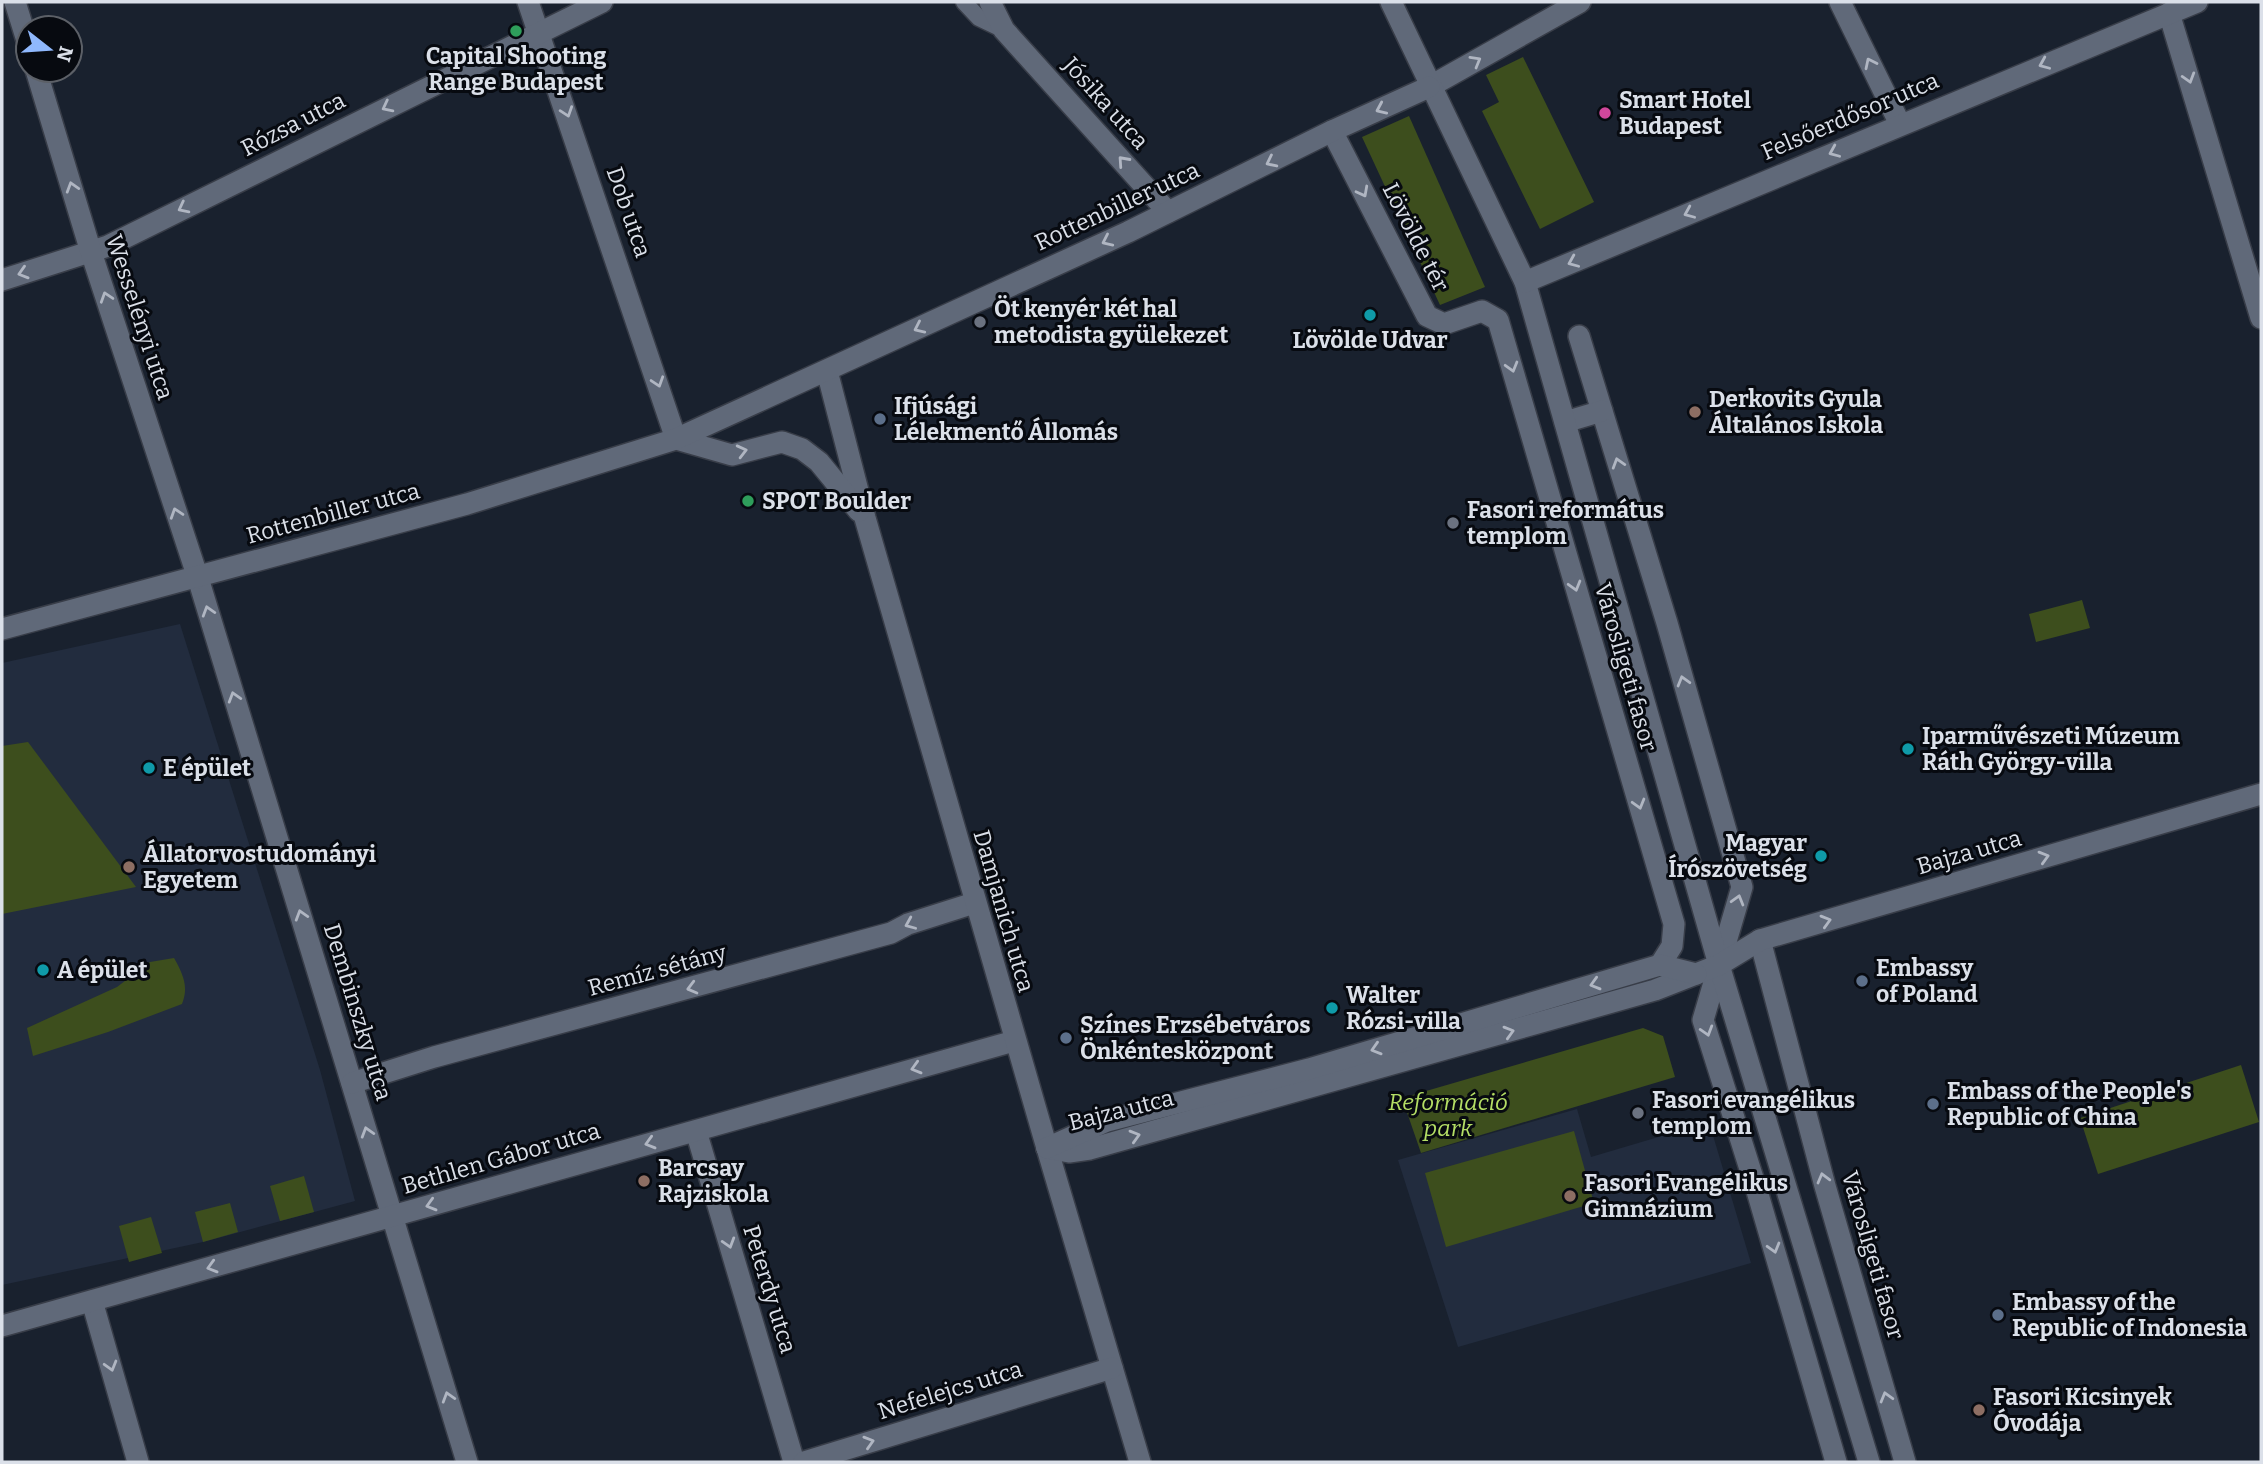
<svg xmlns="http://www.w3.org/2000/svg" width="2263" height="1464" viewBox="0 0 2263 1464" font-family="Bitter,serif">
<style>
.built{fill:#222c3e}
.green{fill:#3d4e1d}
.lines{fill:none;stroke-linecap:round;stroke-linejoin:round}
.pedestrian-casing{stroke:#383d48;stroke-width:19}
.minor-casing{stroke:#383d48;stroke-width:24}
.tertiary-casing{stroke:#383d48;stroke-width:24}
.pedestrian{stroke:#606979;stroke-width:16}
.minor{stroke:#606979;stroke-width:21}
.tertiary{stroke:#606979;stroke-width:21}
.oneway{stroke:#b0b6c2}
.leisure-dot{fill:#2e9e5b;stroke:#070a10;stroke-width:2.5}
.hotel-dot{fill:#d1479c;stroke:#070a10;stroke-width:2.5}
.culture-dot{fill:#0f9aa8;stroke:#070a10;stroke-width:2.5}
.worship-dot{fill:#6b7280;stroke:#070a10;stroke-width:2.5}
.education-dot{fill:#8d6e63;stroke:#070a10;stroke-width:2.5}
.service-dot{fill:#5c6f8a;stroke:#070a10;stroke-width:2.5}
.labels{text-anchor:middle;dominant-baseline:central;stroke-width:6;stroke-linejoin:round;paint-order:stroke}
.poi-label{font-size:23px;font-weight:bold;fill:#dbe0e9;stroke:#070a10;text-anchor:start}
.street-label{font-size:23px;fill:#dbe0e9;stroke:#070a10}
.park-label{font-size:23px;font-style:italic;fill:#b4de65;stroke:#070a10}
</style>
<rect width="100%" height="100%" fill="#19212e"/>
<!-- built -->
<g class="built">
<polygon points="180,624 320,1070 355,1201 203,1242 2,1285 2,663"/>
<polygon points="1577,1109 1591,1157 1709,1122 1751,1263 1458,1347 1398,1160"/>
</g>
<!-- green -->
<g class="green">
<polygon points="1523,57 1594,202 1540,229 1482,111 1499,102 1486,75"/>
<polygon points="1409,116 1485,287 1440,305 1362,137"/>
<polygon points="2082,600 2090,628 2036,642 2029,614"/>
<polygon points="28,742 136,887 2,914 2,746"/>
<path d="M174,958C183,974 189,987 182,1004L108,1032L33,1056L27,1028L117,987L150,962Z"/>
<polygon points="1643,1028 1663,1036 1675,1077 1421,1153 1402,1098"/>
<polygon points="2241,1065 2259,1122 2098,1174 2080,1118"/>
<polygon points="1574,1131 1594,1203 1446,1247 1425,1173"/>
<polygon points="304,1176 314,1212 280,1221 270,1186"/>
<polygon points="230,1203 238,1232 203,1242 195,1212"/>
<polygon points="151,1217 162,1253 129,1262 119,1226"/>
</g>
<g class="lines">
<!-- pedestrian casing -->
<g class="pedestrian-casing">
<polyline id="pedestrian" points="964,2 979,18 1004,30"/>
</g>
<!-- minor casing -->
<g class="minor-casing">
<g id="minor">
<polyline points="528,2 676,439"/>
<polyline points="990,2 1004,30 1168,212"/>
<polyline points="1840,2 1900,124"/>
<polyline points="2169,13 2261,318"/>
<polyline points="1429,87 1580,2"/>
<polyline points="1332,131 1427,316 1444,324 1482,311 1498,320 1674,924 1672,946 1660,965"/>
<polyline points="2,280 108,246 602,2"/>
<polyline points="1579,336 1667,623 1742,887 1703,1020 1757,1191 1836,1462"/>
<polyline points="1565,422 1602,411"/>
<polyline points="198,578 467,1462"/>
<polyline points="1760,940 1825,1186 1905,1462"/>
<polyline points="352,1083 434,1057 891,933 908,924 974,903"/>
<polyline points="696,1131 794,1462"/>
<polyline points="1047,1148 1140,1462"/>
<polyline points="92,1301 138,1462"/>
<polyline points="2,1326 1014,1041"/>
<polyline points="804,1462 1112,1368"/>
</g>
</g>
<!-- tertiary casing -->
<g class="tertiary-casing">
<g id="tertiary">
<polyline points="15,2 28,44"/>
<polyline points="1391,2 1525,282 1719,965 1869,1462"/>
<polyline points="36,70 91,252 198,578"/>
<polyline points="1525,282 2197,2"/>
<polyline points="827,371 865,518 1047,1148"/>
<polyline points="676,439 732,455 782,442 802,449 819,462 859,511"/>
<polyline points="2,629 467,504 676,439 1128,232 1332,131 1429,87"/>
<polyline points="1047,1148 1069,1152 1090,1149 1655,990 1719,965 1760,940 2261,794"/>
<polyline points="1047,1148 1107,1121 1309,1069 1660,965 1696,974"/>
</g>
</g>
<!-- pedestrian -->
<use href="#pedestrian" class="pedestrian"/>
<!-- minor -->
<use href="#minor" class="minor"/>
<!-- tertiary -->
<use href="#tertiary" class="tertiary"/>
</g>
<!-- one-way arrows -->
<defs><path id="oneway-chevron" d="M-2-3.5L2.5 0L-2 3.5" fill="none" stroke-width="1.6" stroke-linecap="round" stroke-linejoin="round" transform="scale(1.75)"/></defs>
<g class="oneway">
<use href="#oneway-chevron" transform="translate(1476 61) rotate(-30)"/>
<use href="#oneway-chevron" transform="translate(1870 63) rotate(-116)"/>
<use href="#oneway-chevron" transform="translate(2044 64) rotate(157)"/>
<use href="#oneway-chevron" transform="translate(2189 78) rotate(73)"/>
<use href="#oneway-chevron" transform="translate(387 107) rotate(153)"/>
<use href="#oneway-chevron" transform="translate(1381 109) rotate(156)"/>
<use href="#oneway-chevron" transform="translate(567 112) rotate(71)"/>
<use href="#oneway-chevron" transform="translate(1834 152) rotate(157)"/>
<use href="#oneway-chevron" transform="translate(1123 161) rotate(-132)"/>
<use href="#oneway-chevron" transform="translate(1271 162) rotate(154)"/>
<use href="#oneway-chevron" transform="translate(72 187) rotate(-107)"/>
<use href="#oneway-chevron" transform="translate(1363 192) rotate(62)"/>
<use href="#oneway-chevron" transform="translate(183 208) rotate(153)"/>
<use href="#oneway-chevron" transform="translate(1689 213) rotate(157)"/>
<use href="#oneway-chevron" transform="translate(1107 241) rotate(155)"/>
<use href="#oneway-chevron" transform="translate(1573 262) rotate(157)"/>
<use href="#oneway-chevron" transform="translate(23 273) rotate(163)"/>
<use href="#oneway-chevron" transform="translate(106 297) rotate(-108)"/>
<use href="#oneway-chevron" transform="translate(919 328) rotate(155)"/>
<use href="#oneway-chevron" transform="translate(1512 367) rotate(74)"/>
<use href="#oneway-chevron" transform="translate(658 382) rotate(72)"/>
<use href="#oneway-chevron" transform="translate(742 451) rotate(-14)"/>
<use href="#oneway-chevron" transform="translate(1618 463) rotate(-107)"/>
<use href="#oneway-chevron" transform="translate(176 513) rotate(-108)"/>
<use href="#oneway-chevron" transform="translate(1575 586) rotate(74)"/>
<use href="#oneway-chevron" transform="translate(208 611) rotate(-107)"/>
<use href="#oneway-chevron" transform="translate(1683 681) rotate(-106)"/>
<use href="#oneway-chevron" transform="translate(234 697) rotate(-107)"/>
<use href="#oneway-chevron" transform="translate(1639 804) rotate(74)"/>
<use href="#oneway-chevron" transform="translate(2044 857) rotate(-16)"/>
<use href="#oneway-chevron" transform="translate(1738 900) rotate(-74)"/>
<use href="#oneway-chevron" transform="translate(301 915) rotate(-107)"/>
<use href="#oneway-chevron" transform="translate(1826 921) rotate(-16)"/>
<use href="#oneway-chevron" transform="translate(910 924) rotate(157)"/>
<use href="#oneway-chevron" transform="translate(1595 984) rotate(164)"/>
<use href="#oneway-chevron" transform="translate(692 988) rotate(165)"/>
<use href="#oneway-chevron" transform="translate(1707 1031) rotate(73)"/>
<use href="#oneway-chevron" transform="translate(1509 1032) rotate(-16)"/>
<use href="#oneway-chevron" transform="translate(1376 1049) rotate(163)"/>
<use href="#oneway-chevron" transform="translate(916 1068) rotate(164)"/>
<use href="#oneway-chevron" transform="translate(367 1132) rotate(-107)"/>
<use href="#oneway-chevron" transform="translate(1135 1136) rotate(-16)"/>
<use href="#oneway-chevron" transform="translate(650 1143) rotate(164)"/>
<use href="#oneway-chevron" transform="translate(1823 1178) rotate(-105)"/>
<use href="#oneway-chevron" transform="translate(431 1205) rotate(164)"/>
<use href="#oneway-chevron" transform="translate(729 1243) rotate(73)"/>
<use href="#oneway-chevron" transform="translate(1774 1248) rotate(74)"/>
<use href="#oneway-chevron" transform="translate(212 1267) rotate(164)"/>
<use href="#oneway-chevron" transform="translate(111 1366) rotate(74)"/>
<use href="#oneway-chevron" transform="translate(448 1397) rotate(-107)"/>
<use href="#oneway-chevron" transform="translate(1886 1397) rotate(-106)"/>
<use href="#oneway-chevron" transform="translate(869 1442) rotate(-17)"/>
</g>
<!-- markers -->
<g class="leisure-dot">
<circle cx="516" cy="31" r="7"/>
<circle cx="748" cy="501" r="7"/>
</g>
<circle class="hotel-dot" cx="1605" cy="113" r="7"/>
<g class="culture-dot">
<circle cx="1370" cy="315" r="7"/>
<circle cx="1908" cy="749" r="7"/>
<circle cx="149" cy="768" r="7"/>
<circle cx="1821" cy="856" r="7"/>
<circle cx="43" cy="970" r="7"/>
<circle cx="1332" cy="1008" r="7"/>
</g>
<g class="worship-dot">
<circle cx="980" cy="322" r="7"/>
<circle cx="1453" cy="523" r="7"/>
<circle cx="1638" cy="1113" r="7"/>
</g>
<g class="education-dot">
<circle cx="1695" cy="412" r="7"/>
<circle cx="129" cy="867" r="7"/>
<circle cx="644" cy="1181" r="7"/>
<circle cx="1570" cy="1196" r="7"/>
<circle cx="1979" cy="1410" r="7"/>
</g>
<g class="service-dot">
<circle cx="880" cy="419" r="7"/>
<circle cx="1862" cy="981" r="7"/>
<circle cx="1066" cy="1038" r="7"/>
<circle cx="1933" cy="1104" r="7"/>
<circle cx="1998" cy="1315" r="7"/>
</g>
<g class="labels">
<!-- poi labels -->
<g class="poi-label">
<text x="516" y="56" text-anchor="middle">Capital Shooting<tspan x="516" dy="26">Range Budapest</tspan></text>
<text x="1619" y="100">Smart Hotel<tspan x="1619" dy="26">Budapest</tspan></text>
<text x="994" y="309">Öt kenyér két hal<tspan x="994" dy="26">metodista gyülekezet</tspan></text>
<text x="1370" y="340" text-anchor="middle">Lövölde Udvar</text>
<text x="1709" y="399">Derkovits Gyula<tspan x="1709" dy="26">Általános Iskola</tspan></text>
<text x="894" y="406">Ifjúsági<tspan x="894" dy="26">Lélekmentő Állomás</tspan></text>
<text x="762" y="501">SPOT Boulder</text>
<text x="1467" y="510">Fasori református<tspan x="1467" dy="26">templom</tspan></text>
<text x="1922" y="736">Iparművészeti Múzeum<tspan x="1922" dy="26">Ráth György-villa</tspan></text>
<text x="163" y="768">E épület</text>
<text x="1807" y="843" text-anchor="end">Magyar<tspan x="1807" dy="26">Írószövetség</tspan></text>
<text x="143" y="854">Állatorvostudományi<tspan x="143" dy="26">Egyetem</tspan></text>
<text x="1876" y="968">Embassy<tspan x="1876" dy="26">of Poland</tspan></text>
<text x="57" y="970">A épület</text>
<text x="1346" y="995">Walter<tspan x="1346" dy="26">Rózsi-villa</tspan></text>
<text x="1080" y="1025">Színes Erzsébetváros<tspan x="1080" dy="26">Önkéntesközpont</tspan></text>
<text x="1947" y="1091">Embass of the People's<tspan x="1947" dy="26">Republic of China</tspan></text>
<text x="1652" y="1100">Fasori evangélikus<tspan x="1652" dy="26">templom</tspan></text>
<text x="658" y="1168">Barcsay<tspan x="658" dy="26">Rajziskola</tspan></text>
<text x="1584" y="1183">Fasori Evangélikus<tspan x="1584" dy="26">Gimnázium</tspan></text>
<text x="2012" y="1302">Embassy of the<tspan x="2012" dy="26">Republic of Indonesia</tspan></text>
<text x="1993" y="1397">Fasori Kicsinyek<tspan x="1993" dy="26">Óvodája</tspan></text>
</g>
<!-- street labels -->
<g class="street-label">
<text transform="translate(1106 103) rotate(48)">Jósika utca</text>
<text transform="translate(1850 116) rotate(-23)">Felsőerdősor utca</text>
<text transform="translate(293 124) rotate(-27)">Rózsa utca</text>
<text transform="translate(1117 206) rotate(-25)">Rottenbiller utca</text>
<text transform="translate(629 212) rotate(71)">Dob utca</text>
<text transform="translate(1416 237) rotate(63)">Lövölde tér</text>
<text transform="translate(140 317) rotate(72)">Wesselényi utca</text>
<text transform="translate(333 513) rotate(-15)">Rottenbiller utca</text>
<text transform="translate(1626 667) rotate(74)">Városligeti fasor</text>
<text transform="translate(1969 852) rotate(-16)">Bajza utca</text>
<text transform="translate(1004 911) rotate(74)">Damjanich utca</text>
<text transform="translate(657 970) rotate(-15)">Remíz sétány</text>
<text transform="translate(358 1012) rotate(73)">Dembinszky utca</text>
<text transform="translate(1121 1110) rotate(-14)">Bajza utca</text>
<text transform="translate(501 1158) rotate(-16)">Bethlen Gábor utca</text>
<text transform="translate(1873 1255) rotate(74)">Városligeti fasor</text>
<text transform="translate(770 1289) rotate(73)">Peterdy utca</text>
<text transform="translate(950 1390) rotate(-17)">Nefelejcs utca</text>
</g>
<!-- park labels -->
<g class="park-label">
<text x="1448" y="1102">Reformáció<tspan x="1448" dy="26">park</tspan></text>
</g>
</g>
<!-- border -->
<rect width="2263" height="1464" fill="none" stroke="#dbe0e9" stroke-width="7"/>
<!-- north arrow -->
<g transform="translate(49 49) rotate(107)"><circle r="33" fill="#070a10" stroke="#5c6067" stroke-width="2"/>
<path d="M0-5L12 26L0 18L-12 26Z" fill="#8fb8fd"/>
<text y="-10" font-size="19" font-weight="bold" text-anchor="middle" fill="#dbe0e9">N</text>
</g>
</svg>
